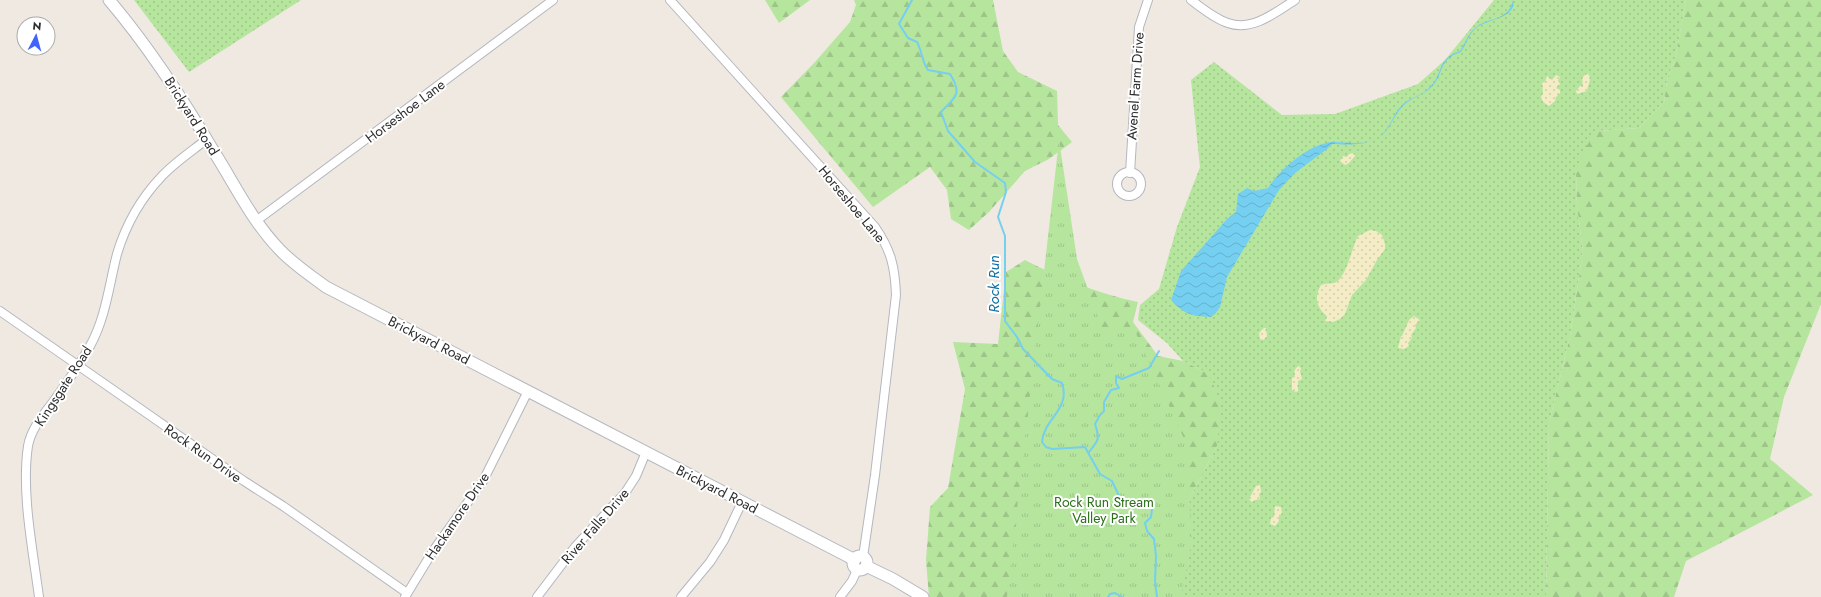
<svg xmlns="http://www.w3.org/2000/svg" width="1821" height="597" viewBox="0 0 1821 597" font-family="Jost,sans-serif">
<style>
.grass{fill:url(#grass-dots)}
.forest{fill:url(#forest-firs)}
.sand{fill:url(#sand-dots)}
.park{fill:url(#park-tufts)}
.water{fill:url(#water-waves)}
.lines{fill:none;stroke-linecap:round;stroke-linejoin:round}
.stream{stroke:#75cff0;stroke-width:2}
.street-casing{stroke:#b4b7c1;stroke-width:10}
.secondary-casing{stroke:#b4b7c1;stroke-width:13}
.street{stroke:#fff;stroke-width:8}
.secondary{stroke:#fff;stroke-width:11}
.labels{text-anchor:middle;dominant-baseline:central;stroke-width:4;stroke-linejoin:round;paint-order:stroke}
.street-label{font-size:14px;fill:#2e2e2e;stroke:#fff}
.park-label{font-size:14px;fill:#2c6e1b;stroke:#fff}
.water-label{font-size:15px;font-style:italic;fill:#0d6fa3;stroke:#fff}
</style>
<defs>
<pattern id="grass-dots" width="8" height="8" patternUnits="userSpaceOnUse"><rect width="8" height="8" fill="#b6e59e"/><path d="M2 2h.1M6 6h.1" fill="none" stroke="#9dc588" stroke-width="1.8" stroke-linecap="round"/></pattern>
<pattern id="forest-firs" width="22" height="20" patternUnits="userSpaceOnUse"><rect width="22" height="20" fill="#b6e59e"/><path d="M5 1l3.5 6h-7zM16 11l3.5 6h-7z" fill="#9dc588"/></pattern>
<pattern id="sand-dots" width="8" height="8" patternUnits="userSpaceOnUse"><rect width="8" height="8" fill="#f3ecc5"/><path d="M2 2h.1M6 6h.1" fill="none" stroke="#d1cbaa" stroke-width="1.8" stroke-linecap="round"/></pattern>
<pattern id="park-tufts" width="24" height="20" patternUnits="userSpaceOnUse"><rect width="24" height="20" fill="#b6e59e"/><path d="M3 7l-1-3M5 7V3M7 7l1-3M15 17l-1-3M17 17v-4M19 17l1-3" fill="none" stroke="#9dc588"/></pattern>
<pattern id="water-waves" width="16" height="10" patternUnits="userSpaceOnUse"><rect width="16" height="10" fill="#75cff0"/><path d="M0 5q4-4 8 0t8 0" fill="none" stroke="#66b2ce"/></pattern>
</defs>
<rect width="100%" height="100%" fill="#efe9e1"/>
<!-- grass -->
<g class="grass">
<polygon points="134,0 301,0 189,72"/>
<polygon points="1494,0 1686,0 1676,55 1667,80 1664,102 1639,128 1598,131 1576,173 1577,206 1583,251 1570,336 1549,423 1546,597 1181,597 1184,509 1217,446 1209,374 1183,361 1167,343 1138,320 1140,305 1159,289 1177,227 1200,167 1191,80 1214,62 1282,115 1335,114 1418,84 1445,60"/>
</g>
<!-- forest -->
<g class="forest">
<polygon points="765,0 810,0 779,23"/>
<polygon points="854,0 993,0 1003,51 1018,72 1057,91 1058,125 1072,142 1049,159 1025,171 989,212 969,230 951,219 947,190 930,167 873,207 781,97 815,62 850,22 856,5"/>
<polygon points="1686,0 1821,0 1821,304 1784,397 1770,459 1813,495 1686,561 1674,597 1546,597 1549,423 1570,336 1583,251 1577,206 1576,173 1584,149 1598,131 1639,128 1664,102 1667,80 1676,55"/>
<path d="M1025,260C1062,279 1096,293 1138,302L1133,322L1158,356L1183,361L1209,374L1221,404L1217,446L1184,509L1181,597H929L926,560L930,507L948,488L965,389L953,342L998,344L1006,272Z"/>
</g>
<!-- sand -->
<g class="sand">
<path d="M1587,73L1590,77C1590,82 1588,85 1587,91L1577,94L1576,91L1580,86H1583L1582,78Z"/>
<polygon points="1556,75 1560,77 1558,81 1560,84 1556,88 1560,90 1560,93 1556,97 1555,101 1549,106 1543,102 1541,97 1543,93 1542,83 1545,82 1547,76 1552,80"/>
<polygon points="1354,153 1355,156 1349,163 1345,165 1340,161 1343,156 1347,157 1349,154"/>
<path d="M1370,230L1376,231L1382,235L1385,244V249L1377,260L1366,280L1352,295L1345,314L1340,319L1333,322L1325,321L1327,316C1316,307 1314,297 1321,285C1326,283 1330,284 1334,283C1346,280 1352,247 1358,236Z"/>
<polygon points="1414,316 1420,320 1415,325 1416,328 1411,335 1412,338 1408,343 1409,346 1404,349 1398,348 1401,336 1402,336 1409,320"/>
<polygon points="1264,328 1266,328 1267,337 1263,340 1260,339 1259,333"/>
<path d="M1299,366L1301,369L1300,371L1302,379L1298,381V391L1296,392L1292,390V378L1295,377C1294,373 1294,368 1299,366Z"/>
<polygon points="1260,485 1261,492 1259,494 1260,499 1255,500 1252,502 1249,499 1256,486"/>
<polygon points="1275,506 1281,507 1282,514 1279,515 1279,521 1275,526 1270,524 1271,518 1274,517"/>
</g>
<!-- park -->
<polygon class="park" points="1059,140 1077,259 1102,328 1134,329 1186,443 1192,541 1181,597 1007,597"/>
<!-- water -->
<path class="water" d="M1513,0C1518,19 1483,19 1474,30C1468,36 1466,45 1461,52C1441,58 1444,69 1435,83C1427,95 1412,96 1403,106C1396,113 1392,123 1386,131C1374,146 1349,145 1332,144L1327,149L1295,173L1279,190L1227,277L1220,307L1216,313L1211,317C1192,316 1185,315 1171,300L1181,271L1227,219L1236,212L1238,194L1247,188L1254,191L1268,188C1280,169 1308,145 1331,142C1346,141 1366,147 1379,137C1390,129 1393,114 1402,105C1409,98 1421,96 1428,89C1444,75 1436,58 1460,51C1465,44 1468,34 1474,29C1488,15 1507,24 1513,0Z"/>
<g class="lines">
<!-- stream -->
<g class="stream">
<path d="M912,0L899,24L908,38L917,42C922,51 922,62 928,70L950,74C963,95 955,97 941,112L948,131L975,162L1005,183L1006,192L998,217L1005,236V321L1017,337L1023,349L1052,379L1062,383C1071,410 1044,418 1042,442L1046,447L1052,449L1085,447L1100,474L1112,481L1121,500L1127,504H1149L1152,509L1151,517L1145,523L1147,531L1154,539L1156,556L1155,581L1157,597"/>
<path d="M1089,452C1099,440 1100,439 1095,424L1100,415L1104,411V402L1111,390L1119,388L1116,383V376L1122,379L1149,368L1159,351"/>
<polyline points="1108,597 1110,594 1115,593 1122,597"/>
</g>
<!-- street casing -->
<g class="street-casing">
<g id="street">
<path d="M670,0L875,227C891,250 895,267 896,295L875,475L863,557"/>
<path d="M1191,0C1202,8 1215,19 1228,23C1252,32 1276,12 1295,0"/>
<circle cx="1129" cy="184" r="12"/>
<polyline points="1130,173 1139,27 1148,0"/>
<polyline points="256,221 553,0"/>
<polyline points="0,311 244,481 283,506 407,593"/>
<path d="M39,597C33,551 21,492 28,446C31,429 43,415 53,402C66,384 79,366 90,346C106,317 109,285 117,254C126,224 141,198 162,176C175,162 192,151 207,139"/>
<polyline points="405,597 433,551 483,481 528,391"/>
<polyline points="537,597 575,547 625,493 636,476 646,452"/>
<polyline points="681,597 710,562 724,540 742,502"/>
<polyline points="840,597 852,581 857,570"/>
</g>
</g>
<!-- secondary casing -->
<g class="secondary-casing">
<g id="secondary">
<path d="M109,0C150,48 184,101 216,155C236,187 253,222 279,249C293,264 310,275 326,287L855,560"/>
<circle cx="860" cy="563" r="7"/>
<polyline points="866,566 893,579 923,597"/>
</g>
</g>
<!-- street -->
<use href="#street" class="street"/>
<!-- secondary -->
<use href="#secondary" class="secondary"/>
</g>
<g class="labels">
<!-- street labels -->
<g class="street-label">
<text transform="translate(1135 86) rotate(-86)">Avenel Farm Drive</text>
<text transform="translate(405 111) rotate(-37)">Horseshoe Lane</text>
<text transform="translate(192 116) rotate(58)">Brickyard Road</text>
<text transform="translate(852 204) rotate(50)">Horseshoe Lane</text>
<text transform="translate(429 340) rotate(27)">Brickyard Road</text>
<text transform="translate(63 386) rotate(-57)">Kingsgate Road</text>
<text transform="translate(203 453) rotate(35)">Rock Run Drive</text>
<text transform="translate(717 489) rotate(27)">Brickyard Road</text>
<text transform="translate(457 516) rotate(-56)">Hackamore Drive</text>
<text transform="translate(595 526) rotate(-49)">River Falls Drive</text>
</g>
<!-- park labels -->
<g class="park-label">
<text x="1104" y="502">Rock Run Stream<tspan x="1104" dy="16">Valley Park</tspan></text>
</g>
<!-- water labels -->
<g class="water-label">
<text transform="translate(994 284) rotate(-90)">Rock Run</text>
</g>
</g>
<!-- north arrow -->
<g transform="translate(36 36) rotate(6)"><circle r="19" fill="#ffffff" stroke="#ababab"/>
<path d="M0-3L7 15L0 10L-7 15Z" fill="#4264fb"/>
<text y="-6" font-size="11" font-weight="bold" text-anchor="middle" fill="#2e2e2e">N</text>
</g>
</svg>
